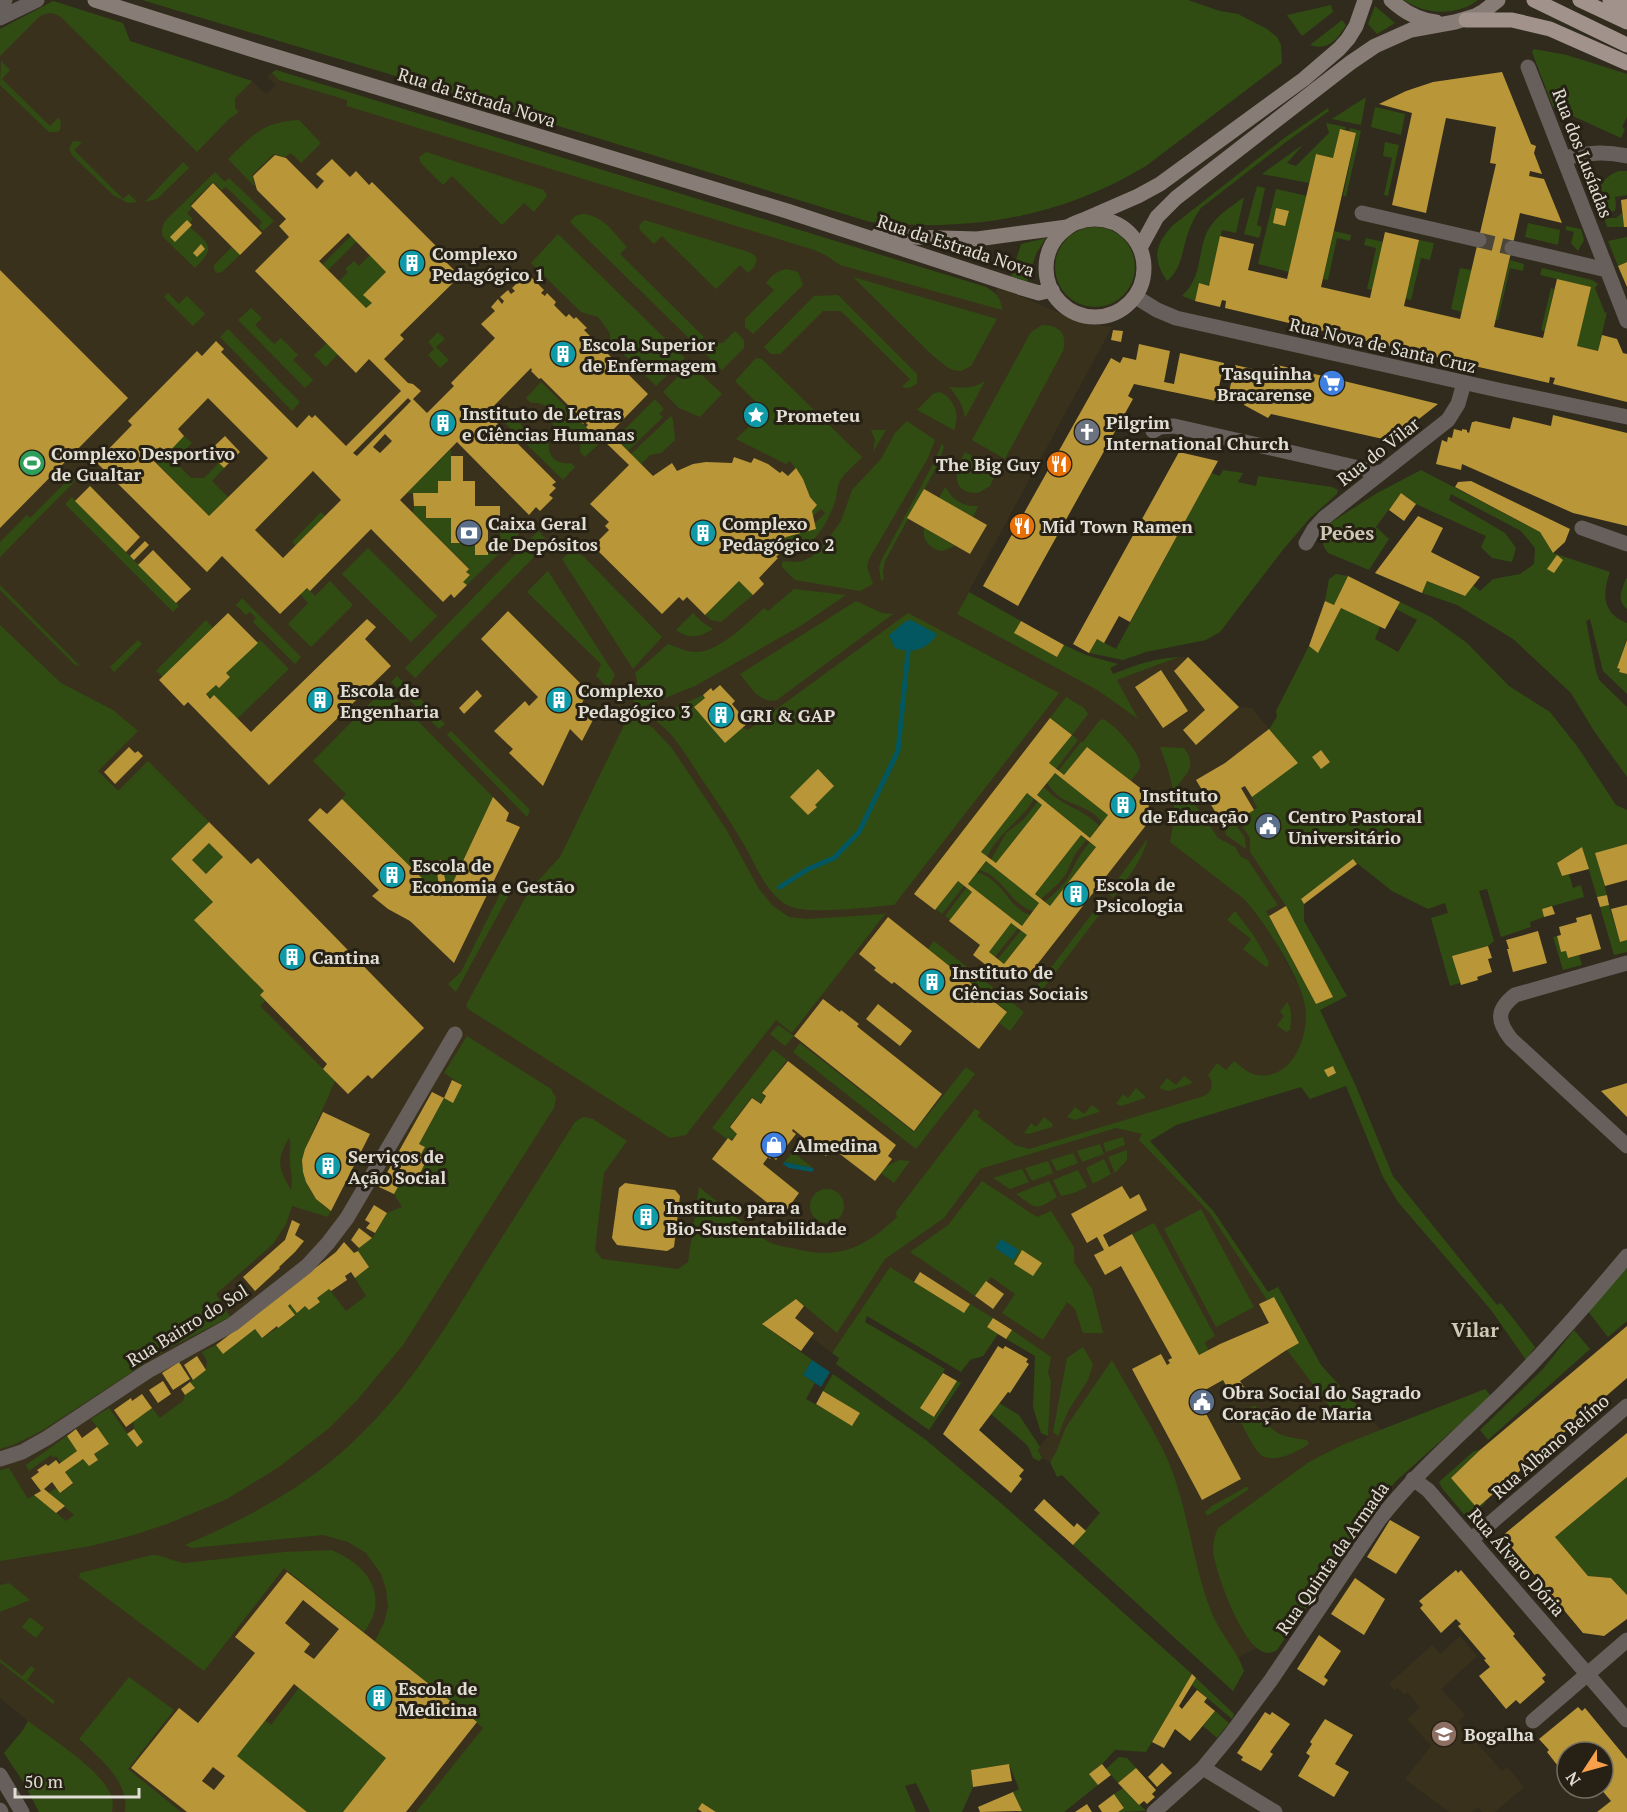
<svg xmlns="http://www.w3.org/2000/svg" width="1627" height="1812" viewBox="0 0 1627 1812" font-family="'PT Serif',serif">
<style>
.built{fill:#39311c}
.green{fill:#304c13;fill-rule:evenodd}
.water{fill:#035760}
.lines{fill:none;stroke-linecap:round;stroke-linejoin:round}
.stream{stroke:#035760;stroke-width:5}
.building{fill:#b99638;fill-rule:evenodd}
.minor-tunnel{stroke:#4b4639;stroke-width:15;stroke-dasharray:15 8;stroke-linecap:butt}
.minor{stroke:#675f5b;stroke-width:15}
.tertiary{stroke:#675f5b;stroke-width:15}
.secondary{stroke:#887c76;stroke-width:15}
.primary{stroke:#a1938b;stroke-width:15}
.labels{text-anchor:middle;dominant-baseline:central;stroke-width:6;stroke-linejoin:round;paint-order:stroke}
.street-label{font-size:18px;fill:#e1ded5;stroke:#262114}
.poi-label{font-size:18px;font-weight:bold;fill:#e1ded5;stroke:#262114;text-anchor:start}
.neighbourhood-label{font-size:20px;font-weight:bold;fill:#cec7b5;stroke:#262114}
</style>
<rect width="100%" height="100%" fill="#302b1d"/>
<!-- built -->
<g class="built">
<polygon points="53,1 123,23 130,41 252,81 266,94 276,85 267,76 276,70 986,287 995,292 998,287 1076,320 1090,324 1112,327 962,604 1089,675 1108,664 1117,680 1179,657 1188,657 1239,707 1252,708 1289,753 1286,906 1333,997 1316,1004 1260,911 1337,1060 1117,1128 1142,1134 1214,1212 1268,1292 1278,1287 1321,1365 1414,1465 1396,1481 1377,1504 1277,1650 1272,1653 1264,1652 1256,1648 1239,1657 1244,1671 1233,1691 1073,1545 1108,1502 1056,1452 1050,1462 1042,1458 1038,1449 1048,1436 1051,1381 1042,1360 890,1267 832,1353 811,1337 801,1351 762,1324 638,1812 39,1812 24,1783 4,1753 23,1730 28,1721 0,1698 0,29"/>
<polygon points="1460,1636 1477,1656 1441,1689 1465,1715 1458,1722 1502,1771 1507,1767 1524,1787 1495,1812 1482,1812 1478,1807 1472,1812 1449,1812 1405,1779 1431,1746 1407,1719 1420,1707 1407,1692 1404,1695 1398,1688 1394,1690 1389,1684 1432,1645 1440,1654"/>
</g>
<!-- green -->
<g class="green">
<path d="M142,0H1188L1220,11L1238,14L1267,29L1277,37L1281,45L1282,63L1146,166C1060,218 969,232 870,222L419,83Z"/>
<path d="M1404,0H1478C1457,16 1425,15 1404,0Z"/>
<path d="M53,1L123,23L130,41L252,81L235,98V108L239,112L229,119L197,152L62,18C54,12 48,12 39,17L0,56V29Z"/>
<polygon points="1331,5 1333,12 1302,36 1287,15"/>
<polygon points="1375,6 1395,23 1377,34 1368,24"/>
<path d="M1342,20L1346,25C1337,40 1328,51 1310,45Z"/>
<polygon points="1534,49 1567,55 1627,74 1627,117 1622,127 1625,129 1621,138 1553,107 1532,52"/>
<polygon points="1,61 10,70 2,79 50,126 58,118 61,121 60,130 57,132 49,132 0,85"/>
<path d="M276,70L986,287C996,293 1001,298 1002,310L840,265L827,256L814,250L347,106V100L279,80L272,73Z"/>
<polygon points="1366,97 1361,125 1332,119"/>
<polygon points="1375,107 1405,114 1401,135 1371,127"/>
<path d="M1328,108L1329,111L1286,142L1201,208C1195,216 1191,224 1188,233C1182,250 1182,269 1167,281C1152,259 1155,245 1172,226L1283,139Z"/>
<path d="M299,120L321,143L301,163L291,153L285,157L274,154L252,175L255,187L228,159C253,135 262,122 299,120Z"/>
<polygon points="1326,123 1346,127 1345,130 1340,129 1333,158 1316,154 1309,183 1262,174 1301,146 1302,146 1287,163 1296,166 1329,133"/>
<polygon points="1350,128 1361,131 1346,196 1343,196 1356,133 1349,131"/>
<polygon points="73,141 82,142 74,150 123,199 129,194 137,202 128,203 113,195 72,155 69,149"/>
<polygon points="1385,142 1399,145 1388,196 1384,195 1392,158 1383,156"/>
<polygon points="426,152 544,190 547,196 534,212 524,203 502,225 452,176 443,185 421,163 419,157"/>
<polygon points="183,162 189,168 157,199 145,202"/>
<path d="M1619,171H1627V195L1615,197L1616,204L1615,211L1602,213C1595,193 1598,179 1619,171Z"/>
<path d="M215,172L225,182L229,178L274,221L263,231L259,227L262,222L226,187L222,190L213,182L190,205L192,208L187,213L193,219L190,223V227C209,245 217,246 195,268L163,237C161,229 162,225 167,219Z"/>
<polygon points="1257,186 1265,188 1257,225 1262,227 1259,238 1244,234"/>
<polygon points="1276,189 1307,196 1289,272 1258,264"/>
<path d="M1244,197L1236,233L1222,230L1209,286L1199,284L1195,301L1182,296C1202,278 1197,255 1207,232C1215,216 1231,207 1244,197Z"/>
<polygon points="1622,213 1624,227 1607,227 1604,218 1616,218"/>
<path d="M582,214C603,215 613,232 627,247L620,254L704,337L697,346L570,222L575,216Z"/>
<polygon points="644,220 749,252 754,255 757,260 754,267 748,273 740,265 716,289 662,236 654,244 640,230 639,226"/>
<polygon points="1528,223 1560,230 1558,245 1525,237"/>
<polygon points="1566,226 1581,229 1584,240 1578,251 1571,243 1574,232 1566,230"/>
<circle cx="1095" cy="267" r="40"/>
<polygon points="1334,231 1351,235 1350,241 1337,238 1328,280 1323,279"/>
<polygon points="558,234 685,358 656,386 610,341 610,333 598,317 581,312 531,263"/>
<polygon points="351,236 357,241 328,270 323,264"/>
<polygon points="1627,237 1627,262 1618,266 1608,241"/>
<polygon points="1046,238 1036,254 1027,282 1011,276 1021,244"/>
<polygon points="1366,238 1383,242 1372,290 1367,289 1376,248 1364,245"/>
<polygon points="1419,240 1434,243 1430,260 1421,258 1411,300 1405,298"/>
<polygon points="232,247 240,255 222,272 216,273 214,269 214,265"/>
<polygon points="370,255 386,272 364,294 372,303 366,308 339,281 348,272 345,269 354,261 359,266"/>
<polygon points="1510,260 1524,264 1523,271 1510,268 1498,320 1496,320"/>
<polygon points="1460,268 1472,270 1462,312 1451,309"/>
<polygon points="1542,268 1592,280 1598,284 1595,288 1605,313 1607,312 1598,351 1577,346 1590,287 1540,275"/>
<path d="M787,269L798,272L803,285L753,334L745,327V319L774,290L766,283C773,274 777,271 787,269Z"/>
<polygon points="853,277 997,319 971,366 961,371 953,370 947,367 932,355"/>
<polygon points="1551,288 1554,289 1545,331 1541,330"/>
<polygon points="168,293 179,304 187,296 205,314 193,326 164,297"/>
<path d="M838,295L917,374V383C912,388 908,389 902,387L910,379L841,311H823L780,354H771L764,347L814,296Z"/>
<polygon points="251,308 262,318 255,325 274,344 281,338 298,355 293,360 313,380 305,388 238,320"/>
<path d="M1042,325C1059,325 1068,334 1063,351L1005,459L972,440L1031,332Z"/>
<polygon points="228,329 300,402 292,411 220,337"/>
<polygon points="735,331 744,340 744,348 722,370 702,351 710,343 723,343"/>
<polygon points="438,332 445,339 436,347 449,360 440,368 428,355 434,349 428,342"/>
<polygon points="327,343 338,354 326,367 314,355"/>
<path d="M757,358L762,359L862,457C855,465 845,472 840,481C837,487 837,493 836,499C830,518 812,554 789,551L780,543L786,537L815,529V523L825,513L821,509L813,516L812,511L817,505L810,497L803,479L790,461L786,464L736,439L765,411L735,381L754,360Z"/>
<polygon points="690,364 722,394 700,417 679,408 663,392"/>
<path d="M985,381L965,418C963,405 958,397 949,387C964,388 973,389 985,381Z"/>
<path d="M541,382L601,442L585,457L580,452C583,439 573,430 560,432L551,423C553,410 544,401 531,403L526,398Z"/>
<path d="M940,392C955,399 960,415 954,430L917,410L934,393Z"/>
<polygon points="655,399 664,409 659,414 663,417 628,451 616,438"/>
<path d="M516,408L520,413C518,427 526,436 541,433L549,442C547,456 556,465 571,463L575,467L563,480L503,421Z"/>
<polygon points="671,416 673,419 675,440 661,453 650,455 641,464 631,454"/>
<polygon points="907,421 935,440 928,458 869,559 867,567 873,584 860,591 795,580 782,567 782,561 795,562 803,561 811,557 824,545 841,521 852,490 881,459 895,433"/>
<polygon points="871,430 886,430 873,452 875,440"/>
<polygon points="184,436 192,443 185,450 186,453 176,463 191,478 204,478 219,463 224,468 212,481 228,497 209,516 157,463"/>
<polygon points="942,444 944,447 938,464 885,561 883,573 884,579 881,581 879,568 881,561 934,462"/>
<polygon points="451,449 451,481 438,481 438,493 407,493"/>
<path d="M965,452L997,471L990,486L978,493C949,493 955,470 965,452Z"/>
<polygon points="1223,470 1243,473 1238,482 1256,486 1258,476 1332,487 1338,490 1337,494 1310,518 1282,551 1220,632 1206,640 1146,652 1123,660 1089,653 1097,639 1116,649 1211,473 1220,476"/>
<path d="M1421,470L1540,532L1553,553L1610,572C1602,594 1602,613 1627,623V639L1617,668L1620,669L1619,672L1627,674V694L1603,671L1590,619L1586,621L1596,671L1599,680L1627,707V777L1594,731L1571,693L1513,639L1457,605L1422,593L1427,581L1464,596L1473,585L1480,591L1493,579L1520,574L1534,564L1535,548L1521,531L1451,494L1449,500L1505,533L1516,548L1512,562L1492,558L1481,547L1486,536L1416,504L1401,493L1376,527L1389,539L1369,570L1328,553L1324,547L1322,540L1327,525L1377,493Z"/>
<polygon points="75,473 79,477 0,557 0,542 27,515 30,518"/>
<path d="M945,487C953,500 962,507 978,506L973,517L939,498Z"/>
<polygon points="72,497 179,606 173,612 65,504"/>
<polygon points="414,506 426,506 426,518 451,518 451,542 475,543 476,555 488,555 488,543 500,542 500,530 515,530 519,534 467,585 463,582 470,576 466,572 469,568 413,513"/>
<polygon points="321,512 325,516 296,546 292,542"/>
<path d="M924,528L955,546L942,551C930,549 922,540 924,528Z"/>
<polygon points="538,531 549,542 415,678 405,668"/>
<polygon points="368,548 437,616 411,642 342,574"/>
<polygon points="573,549 584,557 662,637 633,669 562,559"/>
<polygon points="548,571 615,675 608,688 596,676 601,664 527,592"/>
<polygon points="1336,574 1348,576 1334,605 1325,601 1329,579"/>
<path d="M1626,578L1627,579V609C1616,600 1622,590 1626,578Z"/>
<polygon points="330,581 353,605 311,647 288,624 308,603 300,594 307,588 315,596"/>
<polygon points="739,581 753,595 721,622 711,620 705,615"/>
<polygon points="0,585 80,666 74,664 0,590"/>
<path d="M794,589L846,595L802,625L695,686L635,710L631,709C636,696 640,687 635,673L668,644C677,647 686,652 696,652C719,652 747,623 764,608L768,611Z"/>
<path d="M969,592L1021,621L1015,633L1057,657L1064,645L1086,655L1118,664L1110,668L1113,674C1135,665 1155,658 1179,657L1117,680L1138,719L1099,691L957,614Z"/>
<polygon points="242,598 301,657 295,664 253,622 256,618 250,612 246,615 236,605"/>
<path d="M856,601L882,613L893,614L777,700C759,704 750,686 740,674Z"/>
<path d="M1400,602L1431,617L1467,643L1509,686L1550,712L1577,746L1616,805L1627,810V844L1596,853L1607,895L1597,897L1582,847L1557,863L1562,876L1569,874L1573,888L1581,885L1584,897L1542,909L1544,917L1530,922L1531,927L1501,937L1487,889L1479,891L1494,941L1488,946L1453,956L1460,983L1450,986L1431,918L1448,913L1445,903L1428,909L1392,891L1353,860L1301,899L1304,904V921L1347,996L1320,1010L1355,1084L1393,1176L1497,1305L1501,1303L1535,1347L1526,1360L1491,1310L1398,1202L1383,1177L1346,1086L1310,1099L1301,1087L1176,1125L1150,1141L1214,1212L1268,1292L1278,1287L1321,1365L1373,1423L1336,1415L1287,1350L1299,1343L1274,1297L1267,1300L1209,1212L1139,1140L1142,1134L1116,1128L980,1169L944,1218L885,1259L837,1333L796,1299L763,1325L812,1360L803,1375L815,1383L806,1399L853,1425L860,1413L823,1391L833,1374L926,1440L1002,1504L1192,1674L1146,1752L1115,1750L1102,1764L1089,1774L1098,1785L1064,1812H1019L1021,1811L1013,1792L1019,1789L1009,1764L971,1770L973,1787L962,1812H930L916,1783L905,1786L916,1812H716L702,1803L696,1812H416L483,1728L375,1641L384,1623L388,1607L386,1589L381,1574L366,1553L348,1542L323,1535L192,1548L185,1545C241,1521 295,1493 342,1452C402,1399 438,1340 480,1272C512,1222 543,1172 575,1122L583,1117L593,1119L627,1141L604,1173L595,1250L602,1259L678,1269L688,1262L699,1187C722,1205 745,1226 769,1242C777,1246 788,1247 796,1249C839,1260 866,1247 897,1217L896,1212L975,1109L980,1112L977,1116L1015,1145L1029,1149L1204,1096C1213,1091 1214,1083 1208,1075L1217,1063L1226,1070L1234,1061C1241,1066 1248,1074 1257,1075C1293,1081 1310,1034 1305,1006C1301,978 1263,919 1244,899L1170,842C1178,804 1174,783 1160,747L1184,748C1196,764 1189,772 1178,785L1184,793L1186,791L1218,838L1235,847L1241,857L1248,860L1278,905L1266,911L1316,1004L1332,997L1286,906L1250,852V838L1238,820L1257,808L1252,797L1297,763L1269,729L1277,717L1276,711L1309,646L1318,652L1341,608L1380,626L1375,639L1398,652L1417,620L1396,609ZM1321,750L1330,762L1321,768L1312,757Z"/>
<path d="M693,613L702,622L713,629C700,637 689,640 676,630Z"/>
<path d="M908,613L1059,693L894,905C871,907 808,915 789,906C767,895 757,868 746,848C732,824 717,801 701,778C687,757 674,732 652,718L703,695L705,698L694,707L748,730Z"/>
<polygon points="206,620 213,628 163,677 156,671"/>
<path d="M0,625L61,683L113,710L138,731L98,771L118,791L148,761L209,822L171,859L213,902L195,920L264,991L260,995L265,1001L260,1006L335,1081L305,1149C299,1175 309,1197 331,1211L328,1217L292,1206L286,1224L273,1244L216,1294L230,1317L169,1348L43,1430L13,1445L0,1449ZM289,1138C292,1147 289,1154 290,1164C291,1174 293,1180 291,1190C278,1168 276,1160 289,1138Z"/>
<polygon points="138,640 142,644 114,672 110,667"/>
<polygon points="260,640 289,669 237,719 206,694 216,685 219,688 230,677 226,673"/>
<polygon points="397,676 445,724 439,729 391,682"/>
<polygon points="385,688 493,797 448,893 441,861 436,861 441,897 342,799 346,794 313,761"/>
<polygon points="1066,697 1084,708 1088,714 1072,735 1078,740 1056,769 1049,763 1072,735 1050,718"/>
<polygon points="629,715 653,728 671,747 726,829 759,889 773,906 789,917 807,919 885,914 792,1033 776,1020 686,1135 670,1138 468,1009 466,1005 524,900 535,884 560,857"/>
<path d="M1103,719C1114,724 1139,751 1140,764C1141,770 1134,776 1131,781L1087,747L1064,775L1058,771L1081,742H1083L1099,721Z"/>
<polygon points="451,731 530,810 527,817 447,735"/>
<path d="M1055,773L1108,815L1102,823C1093,809 1079,807 1065,800C1057,796 1052,790 1047,783Z"/>
<path d="M1044,787C1060,806 1083,808 1099,826L1090,838L1037,795Z"/>
<path d="M1027,793L1034,799C1021,821 998,833 987,857L981,852Z"/>
<polygon points="1038,801 1042,805 996,863 991,860 1006,833 1024,819"/>
<polygon points="1234,822 1245,838 1246,849 1226,835 1225,828"/>
<polygon points="1081,835 1086,840 1075,854 1066,874 1059,883 1041,899 1035,894"/>
<path d="M1148,838C1142,861 1127,879 1113,898L1108,893Z"/>
<path d="M1090,842L1096,847L1050,906L1045,902C1053,894 1063,887 1069,876C1075,864 1080,853 1090,842Z"/>
<polygon points="209,843 223,857 206,874 192,860"/>
<path d="M986,861L1039,903L1033,911C1009,904 1005,877 979,870Z"/>
<path d="M977,872C1006,882 1006,906 1030,915L1022,926L968,884Z"/>
<polygon points="958,881 964,886 942,914 936,909"/>
<polygon points="505,884 512,889 456,992 448,984 461,972"/>
<polygon points="966,888 972,892 950,920 945,916"/>
<polygon points="1101,902 1106,906 1033,1002 1028,998"/>
<polygon points="1609,905 1620,942 1627,940 1627,952 1614,955 1600,907"/>
<polygon points="1235,911 1254,936 1269,962 1268,966 1266,967 1243,949 1251,939 1227,920"/>
<polygon points="1011,923 1018,928 995,957 989,952"/>
<polygon points="1021,930 1027,935 1004,964 998,959"/>
<polygon points="1557,936 1561,952 1566,951 1569,958 1579,955 1582,965 1563,970 1553,937"/>
<polygon points="934,941 1024,1012 1010,1031 999,1023 1007,1011 928,949"/>
<path d="M1287,1002C1293,1010 1291,1021 1290,1030L1286,1032L1277,1025L1284,1016L1280,1012Z"/>
<polygon points="778,1025 794,1036 785,1046 770,1034"/>
<polygon points="467,1036 551,1089 556,1098 554,1108 403,1345 358,1399 328,1429 279,1467 227,1499 167,1524 134,1535 91,1546 0,1561 0,1470 9,1468 28,1499 34,1495 66,1521 74,1515 49,1493 56,1488 60,1493 73,1484 65,1472 83,1459 89,1466 98,1460 94,1454 109,1444 91,1419 109,1408 137,1447 143,1442 134,1429 134,1421 152,1408 160,1418 183,1401 185,1395 195,1388 190,1382 206,1370 207,1361 202,1352 216,1345 223,1354 255,1329 262,1338 295,1316 288,1306 290,1304 297,1312 305,1306 309,1310 320,1302 317,1298 329,1289 346,1311 366,1296 355,1278 369,1267 358,1251 359,1248 373,1237 387,1213 402,1207 394,1194 403,1178 409,1181 410,1180 416,1182 427,1159 420,1156 425,1147 419,1144 444,1098 453,1102 462,1085 444,1073"/>
<polygon points="800,1043 914,1132 966,1067 975,1074 916,1149 793,1052"/>
<polygon points="773,1049 787,1060 762,1093 765,1097 760,1103 752,1097 729,1127 737,1134 732,1140 728,1137 727,1139 712,1128"/>
<polygon points="1184,1076 1192,1082 1191,1084 1168,1091 1159,1088 1167,1078 1176,1085"/>
<polygon points="1136,1088 1145,1096 1145,1098 1121,1106 1116,1104 1123,1094 1128,1098"/>
<polygon points="1092,1105 1099,1110 1099,1112 1075,1120 1067,1117 1075,1107 1084,1114"/>
<polygon points="1044,1117 1053,1124 1052,1127 1029,1134 1024,1133 1031,1123 1036,1127"/>
<polygon points="1123,1137 1125,1145 1106,1152 1103,1143"/>
<polygon points="1100,1144 1104,1154 1082,1162 1077,1151"/>
<polygon points="1127,1150 1127,1160 1115,1173 1108,1157"/>
<polygon points="793,1152 813,1168 784,1162"/>
<polygon points="1073,1153 1078,1163 1057,1171 1051,1160"/>
<polygon points="1104,1159 1111,1174 1093,1184 1086,1168"/>
<polygon points="899,1160 910,1161 894,1183 881,1173 887,1166"/>
<polygon points="1048,1161 1053,1173 1032,1181 1025,1168"/>
<polygon points="1022,1169 1029,1182 1010,1189 993,1178"/>
<polygon points="1078,1170 1087,1187 1074,1193 1061,1196 1053,1180"/>
<polygon points="982,1181 1037,1217 1051,1211 1074,1247 1074,1262 1092,1289 1103,1333 1083,1333 1075,1309 1067,1302 1043,1340 1002,1313 1015,1294 991,1277 975,1296 910,1252 948,1225"/>
<path d="M1049,1181L1057,1197C1035,1211 1037,1209 1016,1194Z"/>
<circle cx="827" cy="1206" r="17"/>
<polygon points="1201,1209 1254,1307 1216,1327 1164,1229"/>
<polygon points="1154,1223 1215,1336 1205,1342 1208,1350 1199,1355 1132,1234"/>
<polygon points="1627,1266 1627,1321 1608,1337 1587,1310"/>
<polygon points="890,1267 964,1312 970,1304 993,1318 987,1327 998,1334 983,1356 970,1360 961,1372 867,1316 865,1322 945,1369 921,1408 935,1417 957,1381 961,1383 929,1430 836,1364 839,1358 832,1353"/>
<polygon points="1012,1330 1051,1357 1048,1373 1051,1381 1048,1436 1041,1433 1033,1407 1035,1356 1006,1339"/>
<polygon points="1574,1330 1590,1349 1488,1440 1480,1430 1543,1369"/>
<polygon points="1083,1347 1093,1364 1088,1380 1068,1411 1058,1436 1053,1432 1067,1358"/>
<path d="M1112,1360C1129,1391 1149,1421 1164,1452C1188,1502 1191,1560 1211,1611C1219,1632 1236,1649 1244,1671L1233,1691L1073,1545L1100,1513L1062,1475L1057,1477L1050,1462L1056,1452L1066,1427Z"/>
<path d="M1485,1389L1491,1396L1396,1481L1377,1504L1277,1650C1273,1652 1269,1654 1264,1652C1242,1646 1215,1572 1213,1550C1213,1542 1215,1535 1218,1528L1309,1462L1342,1445Z"/>
<polygon points="999,1403 1019,1415 1040,1447 1038,1450 1042,1458 1039,1461 1033,1458 1028,1446 991,1414"/>
<path d="M1255,1405C1274,1433 1272,1435 1307,1440L1309,1444C1297,1452 1271,1466 1259,1453C1251,1444 1243,1426 1237,1415Z"/>
<polygon points="67,1436 77,1451 61,1463 56,1456 53,1458 51,1455 29,1471 26,1465"/>
<polygon points="1480,1450 1451,1478 1486,1502 1475,1512 1477,1516 1474,1520 1468,1519 1442,1488 1439,1482 1474,1451"/>
<polygon points="1627,1477 1627,1595 1611,1578 1588,1576 1555,1537"/>
<polygon points="1246,1487 1249,1487 1248,1490 1207,1516 1205,1512 1212,1506"/>
<path d="M331,1550C367,1564 391,1596 364,1632L284,1568L204,1671L79,1577L80,1573L152,1555C164,1555 173,1562 185,1563L284,1552Z"/>
<polygon points="9,1583 30,1600 0,1612 0,1585"/>
<polygon points="30,1617 44,1628 36,1638 22,1627"/>
<polygon points="0,1659 22,1676 31,1666 35,1669 27,1680 55,1701 53,1704 0,1662"/>
<path d="M129,1677L174,1710L128,1769L181,1812H125C130,1782 99,1757 79,1739Z"/>
<polygon points="1196,1678 1234,1714 1232,1719 1192,1685"/>
<polygon points="299,1688 386,1758 343,1812 307,1812 274,1785 234,1760 265,1720 271,1725"/>
<polygon points="1215,1711 1229,1723 1217,1738 1203,1726"/>
<path d="M28,1721C50,1738 104,1771 112,1798C113,1802 113,1807 112,1812H39L24,1783L4,1753L23,1730Z"/>
<polygon points="1119,1757 1127,1758 1136,1768 1118,1783 1106,1769"/>
<polygon points="1123,1788 1146,1811 1118,1812 1124,1807 1114,1794"/>
</g>
<!-- water -->
<g class="water">
<path d="M911,620L937,634C927,650 912,654 895,648L889,635L906,621Z"/>
<polygon points="784,1162 813,1168 814,1169 812,1172 789,1168 783,1164"/>
<polygon points="1001,1239 1019,1250 1013,1260 995,1248"/>
<polygon points="812,1360 830,1372 821,1387 803,1375"/>
</g>
<g class="lines">
<!-- stream -->
<polyline class="stream" points="780,887 808,869 834,858 859,832 898,751 908,652"/>
</g>
<!-- building -->
<g class="building">
<polygon points="1502,72 1531,144 1536,146 1534,153 1542,174 1530,171 1529,176 1544,179 1562,223 1520,213 1494,327 1543,338 1557,279 1591,287 1577,346 1598,351 1602,335 1617,339 1623,353 1627,354 1627,402 1553,384 1555,378 1550,377 1549,383 1470,365 1471,360 1467,359 1466,364 1380,344 1381,339 1377,338 1375,343 1297,325 1299,319 1294,318 1293,324 1225,308 1226,301 1222,300 1220,307 1195,301 1199,283 1209,286 1220,236 1254,244 1248,270 1287,279 1316,154 1333,158 1340,129 1356,133 1321,287 1370,298 1385,232 1419,240 1404,306 1460,319 1496,164 1490,163 1496,127 1446,118 1426,213 1392,205 1412,113 1379,104 1406,91 1433,82"/>
<path d="M275,155L286,158L317,189L324,181L316,174L332,159L350,177L356,171L369,185L372,182L442,252L439,255L460,276L400,335L404,339L384,359L408,383L413,384L421,391L413,399L427,413L454,386L451,383L495,338L481,324L495,311L491,307L498,299L502,304L504,301L500,297L508,290L511,294L515,291L512,288L525,275L527,278L530,276L544,290L541,293L545,296L547,293L556,302L554,305L566,317L569,314L574,319L576,317L587,328L584,330L648,394L610,433L653,476L672,463L677,471L693,464L706,462L732,463L734,457L751,463L754,458L768,464L780,473L782,471L788,476L796,468L803,479L810,497L817,505L812,511L816,529L786,537L780,543L785,548L776,557L778,558L759,578L764,584L753,595L739,581L705,615L687,597L683,601L679,597L662,614L593,546L609,530L605,526L609,522L590,504L629,465L603,440L601,442L586,427L588,425L585,422L583,424L575,415L577,414L541,378L539,379L531,371L532,370L531,368L487,413L556,482L552,485L556,488L549,495L553,498L540,511L536,507L529,515L457,442L400,500L469,569L466,572L470,575L463,582L467,585L454,598L451,594L443,602L371,529L310,591L307,588L280,614L222,556L207,572L96,462L132,425L128,421L197,351L202,356L216,341L224,349L221,352L297,428L309,415L312,418L315,415L346,446L401,391L369,359L356,373L255,271L289,237L279,226L286,219L257,190L253,176ZM348,233L386,272L363,295L372,303L366,308L319,261ZM208,398L268,458L209,516L150,457L160,447L167,454L184,436L178,429ZM408,398L411,401L357,456L353,453ZM385,434L392,441L380,453L373,447ZM313,471L341,500L283,558L255,530Z"/>
<polygon points="213,183 262,233 240,255 191,206"/>
<polygon points="1627,199 1627,227 1624,227 1621,200"/>
<polygon points="1276,208 1289,211 1285,226 1273,223"/>
<polygon points="187,220 192,225 175,242 170,237"/>
<polygon points="201,244 205,249 197,257 193,253"/>
<polygon points="1627,262 1627,287 1618,266"/>
<polygon points="0,270 128,398 0,528"/>
<polygon points="1113,330 1123,331 1121,342 1111,340"/>
<polygon points="1139,344 1170,351 1164,382 1174,384 1180,353 1224,363 1216,401 1134,384 1128,396 1133,399 1018,606 983,586 1111,358 1120,363 1123,357 1136,360"/>
<polygon points="1273,364 1402,395 1438,404 1401,433 1394,431 1392,441 1271,414 1268,418 1244,405 1247,396 1229,392 1235,365 1270,373"/>
<polygon points="1553,415 1627,433 1627,526 1573,513 1462,464 1461,470 1436,464 1442,440 1447,442 1448,437 1452,438 1454,429 1462,431 1462,429 1467,430 1467,432 1469,433 1472,422 1474,422 1475,421 1510,429 1513,417 1551,426"/>
<polygon points="225,436 240,452 224,468 208,452"/>
<polygon points="1179,452 1218,461 1130,622 1119,616 1104,643 1097,639 1089,653 1073,644"/>
<polygon points="451,456 463,456 463,481 475,481 475,506 500,506 500,518 488,518 488,555 475,555 475,543 451,543 451,518 426,518 426,506 414,506 413,493 438,493 438,481 451,481"/>
<polygon points="1471,481 1570,529 1565,542 1553,553 1540,532 1455,487 1458,482"/>
<polygon points="90,486 140,537 126,552 75,501"/>
<polygon points="924,489 987,525 970,554 907,518"/>
<polygon points="1401,493 1416,504 1404,521 1389,510"/>
<polygon points="1418,516 1443,528 1431,552 1480,577 1465,596 1427,581 1422,593 1375,573"/>
<polygon points="799,539 802,542 796,549 793,545"/>
<polygon points="145,541 149,545 134,560 130,556"/>
<polygon points="153,550 191,589 176,603 138,565"/>
<polygon points="1557,555 1563,560 1554,573 1547,569"/>
<polygon points="1348,576 1400,602 1385,629 1341,608 1318,653 1309,646 1325,601 1334,605"/>
<polygon points="508,611 588,691 581,705 594,718 582,741 570,729 543,786 509,753 513,749 494,731 525,701 529,706 538,697 481,639"/>
<polygon points="228,613 258,643 226,673 230,677 219,688 216,685 206,694 210,699 214,695 251,732 367,619 376,627 365,639 391,666 269,785 188,702 184,706 159,680"/>
<polygon points="1021,621 1064,645 1057,657 1014,633"/>
<polygon points="1627,640 1627,674 1619,672 1620,669 1617,668"/>
<polygon points="1188,657 1239,707 1196,745 1183,730 1205,710 1174,671"/>
<polygon points="1161,670 1188,711 1163,728 1135,687"/>
<polygon points="720,685 735,701 732,704 748,723 725,743 694,707 705,698 703,695 711,688 713,691"/>
<polygon points="477,690 482,696 464,714 459,708"/>
<path d="M1050,718L1072,735L1049,763L1064,775L1087,747L1148,794L1149,815L1147,824L1025,980L1015,972L1008,982L973,955L980,945L949,921L972,892L958,881L935,910L914,894ZM1055,773L1108,815L1090,838L1037,795ZM1027,793L1042,805L996,863L981,852ZM1081,835L1096,847L1050,906L1035,894ZM986,861L1039,903L1022,926L968,884ZM1011,923L1027,935L1004,964L989,952Z"/>
<polygon points="1269,729 1298,763 1252,797 1245,786 1241,788 1254,810 1225,828 1196,780 1225,763"/>
<polygon points="129,747 135,753 138,751 143,756 115,784 104,772"/>
<polygon points="1321,750 1330,762 1321,769 1312,757"/>
<polygon points="818,769 834,786 815,805 817,807 808,815 790,797"/>
<polygon points="493,797 509,813 506,821 520,827 454,963 410,921 388,909 372,896 379,890 308,820 320,808 327,814 342,799 441,897 435,861 441,860 448,893"/>
<path d="M209,822L251,864L258,858L424,1028L372,1079L368,1075L348,1094L323,1069L327,1064L260,995L264,991L194,920L213,902L171,859ZM209,843L223,857L206,874L192,860Z"/>
<polygon points="1627,844 1627,880 1605,886 1595,853"/>
<polygon points="1582,847 1589,869 1562,876 1557,863"/>
<polygon points="1353,859 1357,864 1304,904 1301,899"/>
<polygon points="1607,895 1609,905 1600,907 1597,897"/>
<polygon points="1627,905 1627,940 1620,942 1611,909"/>
<polygon points="1286,906 1333,997 1316,1004 1269,916"/>
<polygon points="1552,906 1555,914 1544,917 1542,909"/>
<polygon points="1591,914 1601,949 1568,958 1566,951 1561,952 1557,936 1561,935 1559,927 1577,922 1576,918"/>
<polygon points="888,917 1007,1012 979,1049 894,982 892,984 874,970 876,968 859,954"/>
<polygon points="1538,931 1547,963 1513,972 1507,949 1509,949 1506,940"/>
<polygon points="1488,946 1492,958 1488,959 1492,972 1477,977 1478,980 1461,985 1452,956"/>
<polygon points="823,999 840,1012 841,1010 859,1024 857,1026 859,1028 942,1094 914,1131 794,1036"/>
<polygon points="878,1004 912,1031 900,1046 866,1019"/>
<polygon points="788,1061 896,1145 888,1156 892,1159 875,1181 832,1148 826,1156 793,1129 792,1131 796,1134 776,1160 772,1157 770,1159 768,1157 763,1164 799,1193 783,1215 712,1159 728,1138 732,1141 737,1134 730,1127 752,1098 761,1104 766,1096 762,1093"/>
<polygon points="1333,1066 1336,1073 1328,1077 1324,1070"/>
<polygon points="452,1080 462,1085 453,1103 444,1098"/>
<polygon points="1627,1083 1627,1117 1601,1091"/>
<polygon points="432,1092 444,1098 419,1144 425,1147 420,1156 427,1159 416,1182 403,1178 394,1194 379,1187"/>
<polygon points="323,1112 370,1134 331,1211 316,1199 306,1182 303,1172 302,1160 305,1149"/>
<polygon points="625,1183 675,1190 680,1196 674,1247 667,1251 617,1245 612,1238 619,1188"/>
<polygon points="1122,1186 1130,1199 1139,1194 1147,1210 1103,1235 1109,1247 1132,1234 1199,1355 1220,1344 1269,1323 1259,1304 1274,1297 1299,1343 1285,1351 1240,1381 1247,1392 1234,1400 1223,1380 1196,1395 1241,1479 1202,1500 1132,1369 1161,1354 1167,1365 1170,1363 1168,1360 1172,1358 1121,1266 1105,1275 1094,1255 1104,1250 1097,1237 1087,1243 1071,1214"/>
<polygon points="374,1205 387,1213 375,1233 366,1228 370,1223 365,1220"/>
<polygon points="292,1220 300,1224 295,1235 304,1241 295,1252 279,1267 280,1268 255,1291 243,1277 285,1240"/>
<polygon points="359,1228 372,1238 359,1248 351,1240"/>
<polygon points="344,1242 354,1253 358,1251 369,1267 355,1278 351,1272 345,1276 347,1280 331,1291 329,1289 317,1298 320,1302 309,1310 305,1306 297,1313 290,1304 288,1306 295,1315 278,1328 277,1326 262,1338 255,1329 223,1354 216,1345 336,1252"/>
<polygon points="1022,1250 1042,1263 1033,1276 1014,1264"/>
<polygon points="920,1272 970,1304 964,1313 914,1282"/>
<polygon points="986,1281 1004,1294 993,1309 975,1296"/>
<polygon points="796,1299 804,1306 795,1318 814,1333 801,1351 762,1324"/>
<polygon points="993,1318 1012,1330 1006,1339 987,1327"/>
<polygon points="1627,1326 1627,1378 1477,1508 1451,1478 1480,1450"/>
<polygon points="998,1346 1003,1349 1005,1346 1028,1359 1026,1362 1029,1364 1010,1393 1008,1392 979,1430 1024,1470 1019,1476 1022,1479 1011,1493 943,1434"/>
<polygon points="197,1356 206,1370 193,1380 184,1365"/>
<polygon points="179,1362 190,1379 173,1390 162,1373"/>
<polygon points="943,1373 957,1381 934,1417 920,1408"/>
<polygon points="163,1381 171,1394 158,1403 149,1390"/>
<polygon points="190,1382 195,1388 185,1395 181,1389"/>
<polygon points="823,1391 860,1413 852,1426 816,1404"/>
<polygon points="142,1394 152,1408 126,1427 114,1410 131,1398 132,1401"/>
<polygon points="97,1427 109,1444 94,1454 98,1460 89,1466 83,1459 65,1472 73,1483 60,1493 52,1482 44,1489 65,1506 56,1513 34,1495 41,1491 31,1478 39,1472 37,1470 46,1464 48,1466 56,1460 59,1464 77,1451 67,1436 76,1429 82,1438"/>
<polygon points="134,1429 143,1442 137,1447 127,1434"/>
<polygon points="1627,1433 1627,1477 1555,1537 1588,1576 1611,1578 1627,1595 1627,1619 1604,1636 1583,1633 1502,1536"/>
<polygon points="1044,1499 1074,1527 1077,1523 1086,1531 1073,1545 1034,1510"/>
<polygon points="1390,1520 1420,1537 1396,1574 1367,1557"/>
<polygon points="1456,1570 1458,1573 1461,1570 1515,1634 1513,1636 1546,1675 1542,1678 1545,1682 1520,1704 1516,1700 1506,1709 1479,1676 1490,1667 1484,1660 1486,1659 1458,1626 1461,1624 1456,1619 1441,1633 1420,1608 1423,1605 1419,1601"/>
<path d="M287,1572L477,1722L406,1812H343L386,1758L294,1684L237,1756L307,1812H187L131,1768L179,1708L198,1723L255,1653L235,1637ZM303,1600L339,1629L314,1659L304,1652L310,1644L285,1623ZM213,1767L225,1776L214,1790L202,1781Z"/>
<polygon points="1355,1578 1385,1599 1364,1635 1331,1614"/>
<polygon points="1319,1635 1341,1651 1324,1677 1328,1680 1324,1686 1297,1669"/>
<polygon points="1192,1674 1196,1678 1179,1706 1182,1709 1197,1690 1207,1698 1204,1702 1215,1711 1190,1741 1175,1729 1164,1748 1152,1742"/>
<polygon points="1578,1707 1582,1711 1585,1708 1627,1759 1627,1812 1597,1812 1611,1801 1600,1788 1603,1788 1603,1752 1567,1752 1567,1765 1561,1770 1547,1752 1549,1750 1539,1739"/>
<polygon points="1265,1712 1270,1715 1272,1712 1290,1724 1270,1752 1273,1754 1261,1771 1241,1760 1243,1757 1237,1753"/>
<polygon points="1325,1719 1353,1735 1335,1764 1349,1772 1334,1797 1298,1776 1310,1756 1306,1753 1312,1744 1310,1742"/>
<polygon points="1162,1763 1172,1773 1157,1787 1148,1777"/>
<polygon points="1009,1764 1012,1781 973,1787 971,1770"/>
<polygon points="1102,1764 1111,1775 1098,1785 1089,1774"/>
<polygon points="1136,1768 1156,1790 1152,1794 1155,1797 1147,1804 1144,1801 1139,1805 1118,1783"/>
<polygon points="1013,1792 1022,1811 980,1812 978,1807"/>
<polygon points="1114,1794 1124,1808 1118,1812 1102,1812 1098,1806"/>
<polygon points="702,1803 716,1812 702,1812 698,1809"/>
<polygon points="1087,1804 1092,1812 1075,1812"/>
</g>
<g class="lines">
<!-- minor-tunnel -->
<polyline class="minor-tunnel" points="1479,240 1512,248"/>
<!-- minor -->
<g class="minor">
<polyline points="1528,67 1627,321"/>
<path d="M1564,158C1588,153 1603,151 1627,156"/>
<polyline points="1362,213 1479,240"/>
<polyline points="1512,248 1607,270"/>
<polyline points="1153,431 1160,427 1174,426 1381,473"/>
<polyline points="1582,528 1627,544"/>
<polyline points="1306,543 1314,529 1324,518 1448,420 1458,404 1464,383"/>
<path d="M1627,963L1515,995C1496,1010 1497,1021 1511,1039L1627,1146"/>
<polyline points="0,1459 22,1452 47,1438 148,1371 233,1324 307,1266 328,1243 347,1218 455,1034"/>
<polyline points="1413,1479 1428,1490 1627,1720"/>
<polyline points="1472,1539 1627,1406"/>
<polyline points="1533,1721 1627,1640"/>
<polyline points="1203,1768 1275,1812"/>
<path d="M1154,1812L1203,1768L1231,1734L1271,1680L1379,1520C1415,1474 1459,1436 1501,1395C1545,1352 1587,1304 1627,1256"/>
</g>
<!-- tertiary -->
<g class="tertiary">
<polyline points="0,8 5,0"/>
<polyline points="0,18 37,0"/>
<polyline points="1136,297 1157,310 1176,318 1498,390 1627,417"/>
<polyline points="0,1775 22,1812"/>
<polyline points="0,1810 1,1812"/>
</g>
<!-- secondary -->
<g class="secondary">
<polyline points="95,0 257,51 787,211 1022,288 1039,293 1052,290"/>
<path d="M1391,0C1404,12 1418,20 1436,22"/>
<circle cx="1095" cy="268" r="49"/>
<polyline points="1083,220 1138,196 1160,184 1304,79 1339,49 1348,39 1356,26 1365,0"/>
<polyline points="879,234 910,237 977,239 1067,227"/>
<polyline points="1140,248 1157,217 1176,198 1350,63 1375,46 1411,30 1455,22 1475,16 1484,11 1498,0"/>
</g>
<!-- primary -->
<g class="primary">
<polyline points="1534,0 1627,45"/>
<polyline points="1580,0 1627,22"/>
<polyline points="1610,0 1627,8"/>
<polyline points="1466,20 1512,20 1550,29 1627,63"/>
</g>
</g>
<!-- icons -->
<defs>
<g id="building-disc" transform="scale(1.35)"><circle r="9.5" fill="#0f9aa8" stroke="#262114"/><path d="M-4-6H4V6H1V3H-1V6H-4ZM-2.5-4.3h1.7v1.8h-1.7ZM.8-4.3h1.7v1.8H.8ZM-2.5-1h1.7V.8h-1.7ZM.8-1h1.7V.8H.8Z" fill="#fff"/></g>
<g id="supermarket-disc" transform="scale(1.35)"><circle r="9.5" fill="#3f7fe0" stroke="#262114"/><path d="M-6-5.5h2.5l.6 2H6L4.5 2H-2.5L-4.4-4H-6ZM-1.5 3.2a1.3 1.3 0 1 0 .1 0ZM3 3.2a1.3 1.3 0 1 0 .1 0Z" fill="#fff"/></g>
<g id="sight-disc" transform="scale(1.35)"><circle r="9.5" fill="#0f9aa8" stroke="#262114"/><path d="M0-6L1.8-2.2L6-1.7L2.9 1.2L3.7 5.4L0 3.3L-3.7 5.4L-2.9 1.2L-6-1.7L-1.8-2.2Z" fill="#fff"/></g>
<g id="church-disc" transform="scale(1.35)"><circle r="9.5" fill="#6b7280" stroke="#262114"/><path d="M-1.2-6h2.4v3.5h3.3v2.4h-3.3V6h-2.4V-.1h-3.3v-2.4h3.3Z" fill="#fff"/></g>
<g id="stadium-disc" transform="scale(1.35)"><circle r="9.5" fill="#2e9e5b" stroke="#262114"/><path d="M0-5a6.5 5 0 1 0 0 10a6.5 5 0 1 0 0-10ZM-3.5-1.8h7v3.6h-7Z" fill="#fff"/></g>
<g id="restaurant-disc" transform="scale(1.35)"><circle r="9.5" fill="#e8710a" stroke="#262114"/><path d="M-5-6h1v4h1v-4h1v4h1v-4h1v5L-1.5 .5V6h-2V.5L-5-1ZM5-6V6H3V1.5H1.5Q1.5-4 5-6Z" fill="#fff"/></g>
<g id="bank-disc" transform="scale(1.35)"><circle r="9.5" fill="#5c6f8a" stroke="#262114"/><path d="M-6-4H6V4H-6ZM0-2.3a2.3 2.3 0 1 0 0 4.6a2.3 2.3 0 1 0 0-4.6Z" fill="#fff"/></g>
<g id="civic-disc" transform="scale(1.35)"><circle r="9.5" fill="#5c6f8a" stroke="#262114"/><path d="M-.6-6.5H3V-4.5H.6V-3L4-1V1h2V6H-6V1h2V-1L-.6-3ZM-1.2 2.5V6h2.4V2.5Z" fill="#fff"/></g>
<g id="shop-disc" transform="scale(1.35)"><circle r="9.5" fill="#3f7fe0" stroke="#262114"/><path d="M-5-2.5h2.3a2.7 3.5 0 0 1 5.4 0H5L5.5 6h-11ZM-1.5-2.5h3a1.5 2.3 0 0 0-3 0Z" fill="#fff"/></g>
<g id="school-disc" transform="scale(1.35)"><circle r="9.5" fill="#8d6e63" stroke="#262114"/><path d="M0-5L7-2L0 1L-7-2ZM-4 1L0 2.5L4 1V4Q0 6-4 4Z" fill="#fff"/></g>
</defs>
<g fill-rule="evenodd">
<use href="#building-disc" x="412" y="263"/>
<use href="#building-disc" x="563" y="354"/>
<use href="#supermarket-disc" x="1332" y="383"/>
<use href="#sight-disc" x="756" y="415"/>
<use href="#building-disc" x="443" y="423"/>
<use href="#church-disc" x="1087" y="432"/>
<use href="#stadium-disc" x="32" y="463"/>
<use href="#restaurant-disc" x="1059" y="464"/>
<use href="#restaurant-disc" x="1022" y="526"/>
<use href="#bank-disc" x="469" y="533"/>
<use href="#building-disc" x="703" y="533"/>
<use href="#building-disc" x="320" y="700"/>
<use href="#building-disc" x="559" y="700"/>
<use href="#building-disc" x="721" y="715"/>
<use href="#building-disc" x="1123" y="805"/>
<use href="#civic-disc" x="1268" y="826"/>
<use href="#building-disc" x="392" y="875"/>
<use href="#building-disc" x="1076" y="894"/>
<use href="#building-disc" x="292" y="957"/>
<use href="#building-disc" x="932" y="982"/>
<use href="#shop-disc" x="774" y="1145"/>
<use href="#building-disc" x="328" y="1166"/>
<use href="#building-disc" x="646" y="1217"/>
<use href="#civic-disc" x="1202" y="1402"/>
<use href="#building-disc" x="379" y="1698"/>
<use href="#school-disc" x="1444" y="1734"/>
</g>
<g class="labels">
<!-- street labels -->
<g class="street-label">
<text transform="translate(477 97) rotate(17)">Rua da Estrada Nova</text>
<text transform="translate(1583 153) rotate(69)">Rua dos Lusíadas</text>
<text transform="translate(956 245) rotate(18)">Rua da Estrada Nova</text>
<text transform="translate(1383 345) rotate(13)">Rua Nova de Santa Cruz</text>
<text transform="translate(1378 451) rotate(-38)">Rua do Vilar</text>
<text transform="translate(187 1325) rotate(-32)">Rua Bairro do Sol</text>
<text transform="translate(1550 1446) rotate(-41)">Rua Albano Belíno</text>
<text transform="translate(1332 1558) rotate(-55)">Rua Quinta da Armada</text>
<text transform="translate(1517 1562) rotate(49)">Rua Álvaro Dória</text>
</g>
<!-- poi labels -->
<g class="poi-label">
<text x="432" y="253">Complexo<tspan x="432" dy="21">Pedagógico 1</tspan></text>
<text x="582" y="344">Escola Superior<tspan x="582" dy="21">de Enfermagem</tspan></text>
<text x="1312" y="373" text-anchor="end">Tasquinha<tspan x="1312" dy="21">Bracarense</tspan></text>
<text x="462" y="413">Instituto de Letras<tspan x="462" dy="21">e Ciências Humanas</tspan></text>
<text x="776" y="415">Prometeu</text>
<text x="1106" y="422">Pilgrim<tspan x="1106" dy="21">International Church</tspan></text>
<text x="51" y="453">Complexo Desportivo<tspan x="51" dy="21">de Gualtar</tspan></text>
<text x="1040" y="464" text-anchor="end">The Big Guy</text>
<text x="488" y="523">Caixa Geral<tspan x="488" dy="21">de Depósitos</tspan></text>
<text x="722" y="523">Complexo<tspan x="722" dy="21">Pedagógico 2</tspan></text>
<text x="1042" y="526">Mid Town Ramen</text>
<text x="340" y="690">Escola de<tspan x="340" dy="21">Engenharia</tspan></text>
<text x="578" y="690">Complexo<tspan x="578" dy="21">Pedagógico 3</tspan></text>
<text x="740" y="715">GRI &amp; GAP</text>
<text x="1142" y="795">Instituto<tspan x="1142" dy="21">de Educação</tspan></text>
<text x="1288" y="816">Centro Pastoral<tspan x="1288" dy="21">Universitário</tspan></text>
<text x="412" y="865">Escola de<tspan x="412" dy="21">Economia e Gestão</tspan></text>
<text x="1096" y="884">Escola de<tspan x="1096" dy="21">Psicologia</tspan></text>
<text x="312" y="957">Cantina</text>
<text x="952" y="972">Instituto de<tspan x="952" dy="21">Ciências Sociais</tspan></text>
<text x="794" y="1145">Almedina</text>
<text x="348" y="1156">Serviços de<tspan x="348" dy="21">Ação Social</tspan></text>
<text x="666" y="1207">Instituto para a<tspan x="666" dy="21">Bio-Sustentabilidade</tspan></text>
<text x="1222" y="1392">Obra Social do Sagrado<tspan x="1222" dy="21">Coração de Maria</tspan></text>
<text x="398" y="1688">Escola de<tspan x="398" dy="21">Medicina</tspan></text>
<text x="1464" y="1734">Bogalha</text>
</g>
<!-- neighbourhood labels -->
<g class="neighbourhood-label">
<text x="1347" y="532">Peões</text>
<text x="1475" y="1329">Vilar</text>
</g>
</g>
<!-- north arrow -->
<g transform="translate(1585 1770) rotate(234)"><circle r="28" fill="#262114" stroke="#716d61" stroke-width="1.5"/>
<path d="M0-4.5L10 22L0 15L-10 22Z" fill="#f9a04d"/>
<text y="-9" font-size="16" font-weight="bold" text-anchor="middle" fill="#e1ded5">N</text>
</g>
<!-- scale -->
<path d="M15 1788v9h124v-9" fill="none" stroke="#e1ded5" stroke-width="3"/>
<text x="24" y="1788" font-size="18" fill="#e1ded5" stroke="#262114" stroke-width="4.5" paint-order="stroke">50 m</text>
</svg>
